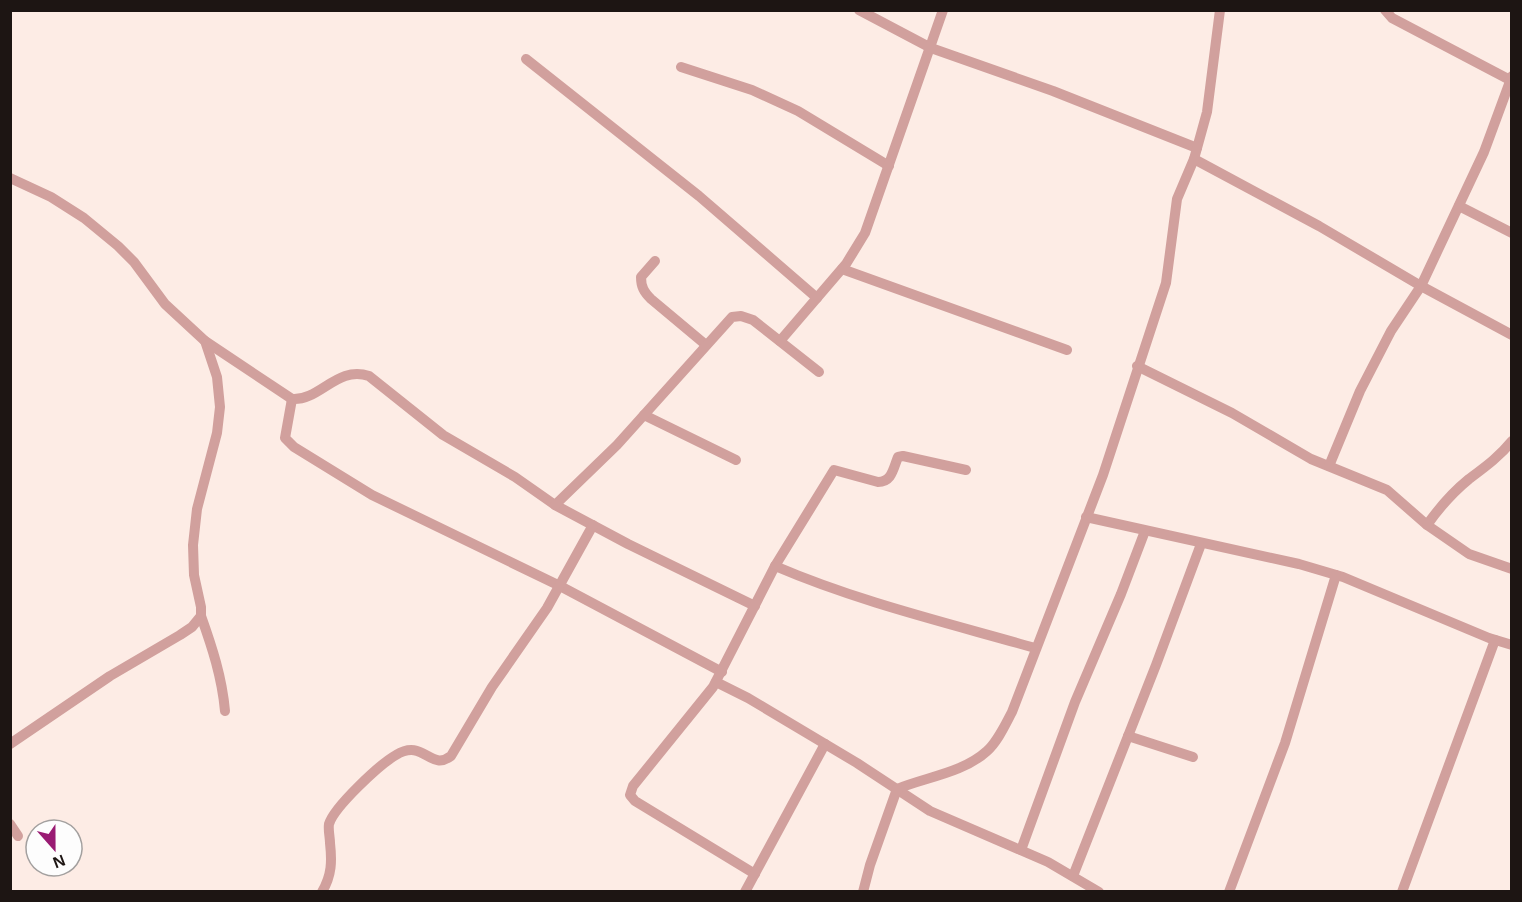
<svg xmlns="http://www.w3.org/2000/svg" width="1522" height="902" viewBox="0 0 1522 902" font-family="Arial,sans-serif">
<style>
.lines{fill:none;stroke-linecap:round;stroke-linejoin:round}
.street{stroke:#d1a09d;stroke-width:10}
</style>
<rect width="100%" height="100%" fill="#fdece5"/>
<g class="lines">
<!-- street -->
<g class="street">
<polyline points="859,10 931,48 1053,91 1197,148"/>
<polyline points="1385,10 1392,18 1510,80"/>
<polyline points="526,59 699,196 817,298"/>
<polyline points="681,67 752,90 798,111 889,166"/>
<polyline points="1194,159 1319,226 1421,286 1512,335"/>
<path d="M10,178L51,197L84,218L118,246L134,262L165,304L205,341L292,399C320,401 337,365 369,376L443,435L515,477L555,505L628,544L755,606"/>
<polyline points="1459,206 1512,233"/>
<path d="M655,261L641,277C641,287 644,292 651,299L706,345"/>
<polyline points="842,269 1067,350"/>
<polyline points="780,341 846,264 865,233 943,10"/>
<polyline points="1137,366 1232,413 1311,459 1387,490 1427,525 1469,554 1512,569"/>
<polyline points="292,399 285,438 294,447 372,495 560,586 722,672"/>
<polyline points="644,415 736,460"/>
<polyline points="1329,466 1360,391 1391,331 1421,286 1484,152 1512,76"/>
<polyline points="555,505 617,445 732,317 741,316 753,320 819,372"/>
<polyline points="1086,517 1299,564 1343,577 1489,638 1512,645"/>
<path d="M1427,525C1439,508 1453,492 1469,479C1485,467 1499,457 1512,441"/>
<path d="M775,566C859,602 948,623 1035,648"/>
<path d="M201,616C212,647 222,677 225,711"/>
<polyline points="716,682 748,698 857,763 930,811 1048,862 1099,892"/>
<polyline points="1128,736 1193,757"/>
<polyline points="10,744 110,676 180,635 192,627 201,616 201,607 194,575 193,545 197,509 217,433 220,407 217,377 205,341"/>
<polyline points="10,824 18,836"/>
<polyline points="1021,850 1075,702 1121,594 1145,531"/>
<path d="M755,874L635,801L630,795L633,786L713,687L775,566L834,470L878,482C892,482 893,469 898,457L903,456L966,470"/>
<polyline points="1073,876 1156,665 1201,544"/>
<path d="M322,892C332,875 332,861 330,843C330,837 328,830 329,824C334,807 380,764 396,755C424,738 430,772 451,756L492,687L547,608L593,525"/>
<polyline points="745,892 825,744"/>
<path d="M863,892L870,865L897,789C926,777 963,773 987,751C998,741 1005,725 1012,712L1103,475L1166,283L1177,199L1194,159L1207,112L1220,10"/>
<polyline points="1229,892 1285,743 1336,575"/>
<polyline points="1402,892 1495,640"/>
</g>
</g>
<!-- border -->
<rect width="1522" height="902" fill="none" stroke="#1d1513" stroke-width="24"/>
<!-- north arrow -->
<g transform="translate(54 848) rotate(159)"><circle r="28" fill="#fdfdfd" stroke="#a3a09f" stroke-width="1.5"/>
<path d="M0-4.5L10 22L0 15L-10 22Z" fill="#991b73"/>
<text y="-9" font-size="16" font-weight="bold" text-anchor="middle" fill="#1d1513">N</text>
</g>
</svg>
